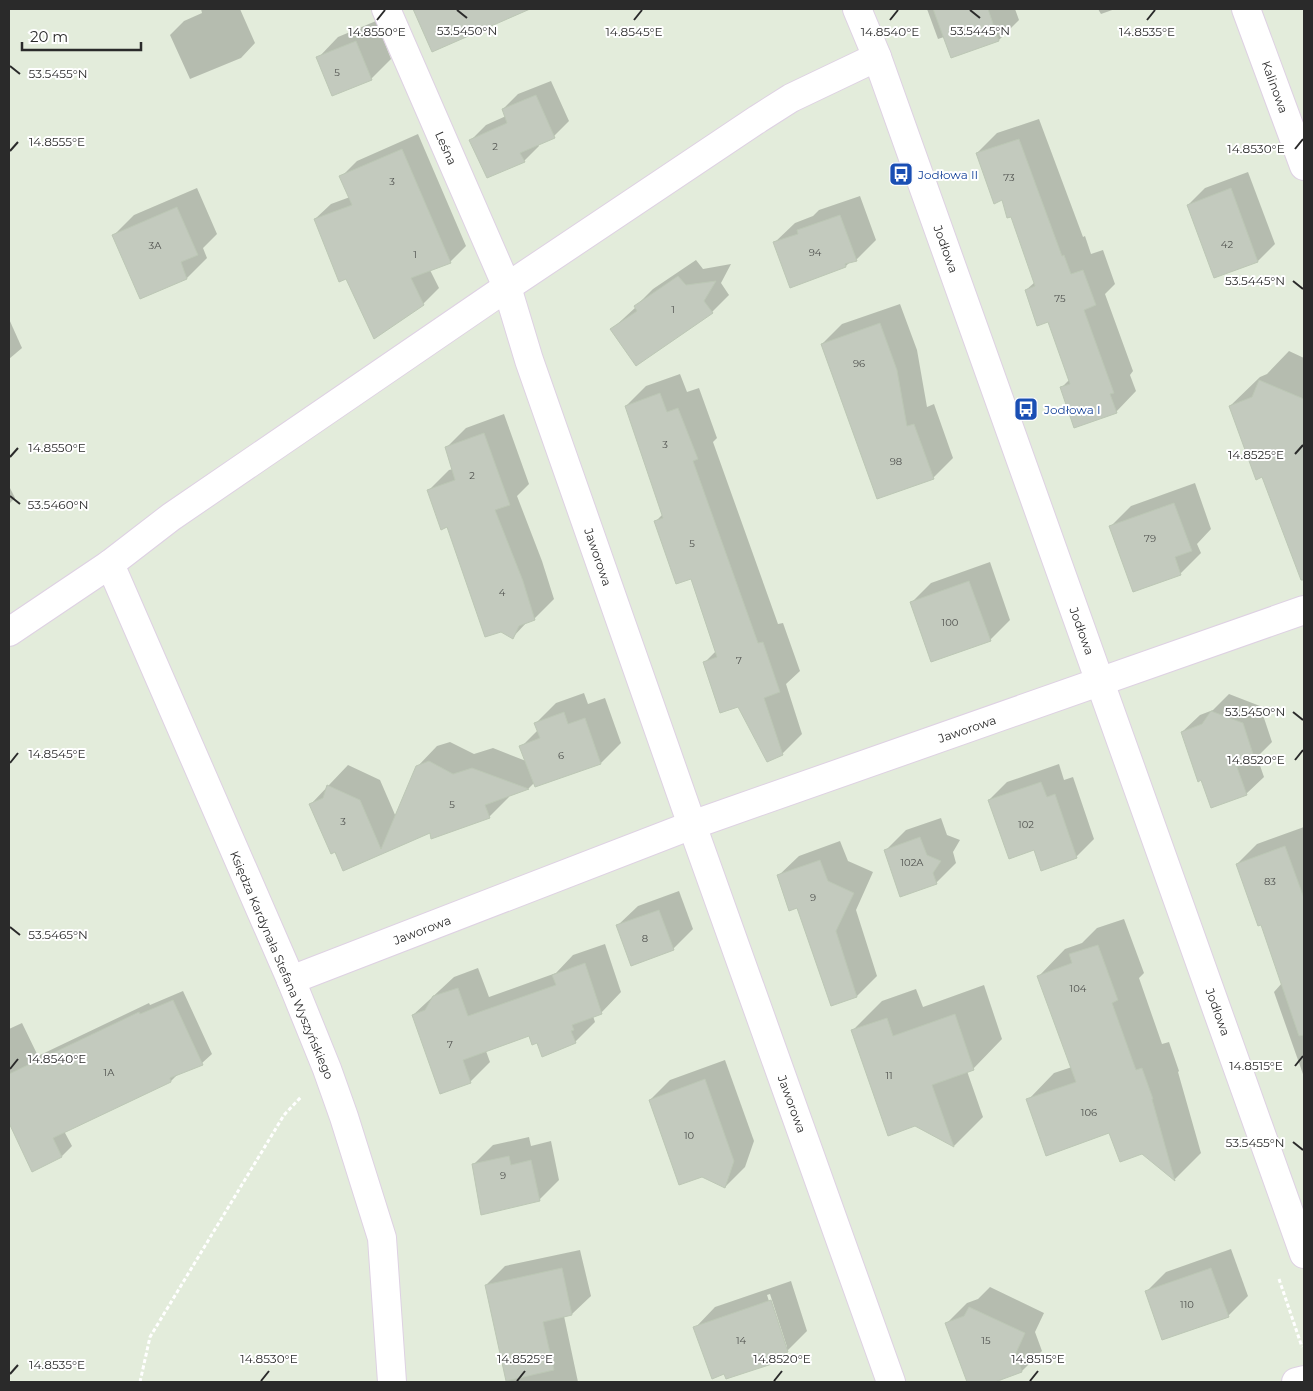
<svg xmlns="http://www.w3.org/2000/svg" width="1313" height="1391" viewBox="0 0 1313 1391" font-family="Montserrat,sans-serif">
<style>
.shadow{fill:#0003;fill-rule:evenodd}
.building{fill:#c3cabe;stroke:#bcc7b5}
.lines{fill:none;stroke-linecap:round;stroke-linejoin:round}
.minor-casing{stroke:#ded1e3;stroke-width:30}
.path{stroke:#fff;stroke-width:3;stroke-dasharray:4 2.5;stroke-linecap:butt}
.minor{stroke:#fff;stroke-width:28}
.ticks{fill:none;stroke:#2a2a2a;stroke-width:2}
.labels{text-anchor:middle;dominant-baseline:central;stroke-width:4;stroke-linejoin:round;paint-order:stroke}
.number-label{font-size:10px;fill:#50524f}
.street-label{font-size:12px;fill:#2a2a2a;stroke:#fff}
.transit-label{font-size:12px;fill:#164399;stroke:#fff;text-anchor:start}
.ticks-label{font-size:12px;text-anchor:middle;fill:#2a2a2a;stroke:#fff;stroke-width:4;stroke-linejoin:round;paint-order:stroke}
</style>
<rect width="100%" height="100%" fill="#e3ecdb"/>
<!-- shadow -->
<g class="shadow">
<polygon points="201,9 240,9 255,43 241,58 190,79 170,35 184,21 202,13"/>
<polygon points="423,9 505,9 489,26 417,14"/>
<polygon points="927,9 1015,9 1019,20 999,40 944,37 938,39"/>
<polygon points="1098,9 1115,9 1101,14"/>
<polygon points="376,21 391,59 371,79 318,58 338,37"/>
<polygon points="551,81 569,121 554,136 538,144 539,146 524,161 471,140 486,125 506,116 503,109 518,94"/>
<polygon points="1039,119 1083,237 1085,236 1091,254 1103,250 1115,284 1105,294 1133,371 1130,375 1136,391 1116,412 1061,388 1070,379 1049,321 1026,290 1035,282 1012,215 977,153 997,133"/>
<polygon points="418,134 466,246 450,262 430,270 439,288 423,304 374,337 347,278 315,219 331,204 350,197 341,177 357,161"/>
<polygon points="1248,172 1275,244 1258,261 1215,277 1188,205 1205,188"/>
<polygon points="197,188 217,234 203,248 207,258 187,278 114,235 134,215"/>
<polygon points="860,196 876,240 856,260 850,262 846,266 774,243 795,223 813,216 819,210"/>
<polygon points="696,260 703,269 731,264 721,283 729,295 712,312 612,329 636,307 636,306 653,289"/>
<polygon points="900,304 917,350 927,407 934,404 953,458 933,478 822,344 842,324"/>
<polygon points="9,319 22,348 9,359"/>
<polygon points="1289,351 1304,358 1304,517 1282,525 1263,476 1230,406 1260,377 1267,374"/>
<polygon points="680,374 687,392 699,388 717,438 713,442 778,624 783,623 800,671 786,684 802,734 782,754 704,663 716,651 692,577 655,522 663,514 626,406 646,386"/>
<polygon points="504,414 529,484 517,496 542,561 554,599 534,619 528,621 513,637 429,490 449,470 453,469 446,448 466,428"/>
<polygon points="1195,483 1211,529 1197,544 1201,553 1181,573 1134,590 1111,526 1131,506"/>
<polygon points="9,486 15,498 9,504"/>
<polygon points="990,562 1010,620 990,640 911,603 931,583"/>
<polygon points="584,693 588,704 605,698 621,743 601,763 535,786 534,783 529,788 509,795 509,797 489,817 430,832 344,870 311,804 348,765 380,780 396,817 417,767 437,746 450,742 474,754 493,748 526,761 521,747 538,730 536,723 556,703"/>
<polygon points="1229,694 1260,706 1272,742 1257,757 1264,777 1246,794 1202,779 1182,732 1200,715 1213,710"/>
<polygon points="1059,764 1064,780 1073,777 1094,839 1076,857 1035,848 989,800 1007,782"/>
<polygon points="941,818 947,835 960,840 953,852 956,863 936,883 886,850 906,830"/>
<polygon points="1304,827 1304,1077 1274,992 1282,983 1262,923 1237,864 1257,844"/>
<polygon points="840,841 848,861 873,872 856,910 877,976 857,996 778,876 799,856"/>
<polygon points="679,891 693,929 673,949 617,926 638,906"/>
<polygon points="1124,919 1144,973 1139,978 1162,1044 1169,1042 1179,1071 1178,1072 1201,1153 1175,1179 1143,1152 1110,1131 1028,1100 1054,1073 1072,1067 1039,976 1065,949 1082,943 1097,928"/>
<polygon points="605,944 621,992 601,1013 593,1016 595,1022 575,1042 538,1041 529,1035 486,1051 490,1062 470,1082 413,1015 454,977 478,968 489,997 556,973 573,955"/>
<polygon points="984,985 1002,1039 973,1069 967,1071 983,1117 954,1146 915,1125 852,1031 882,1001 916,989 923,1007"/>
<polygon points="183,991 212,1054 202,1063 178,1074 171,1081 64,1131 72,1146 62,1156 33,1171 9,1121 9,1029 22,1023 38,1056 149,1003 150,1005"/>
<polygon points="725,1060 754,1141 745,1167 725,1187 650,1100 670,1080"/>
<polygon points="529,1137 531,1146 551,1141 559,1180 539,1200 473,1165 493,1145"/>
<polygon points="1231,1249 1248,1296 1228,1316 1146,1292 1166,1272"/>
<polygon points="580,1250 591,1296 572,1314 564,1316 578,1382 508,1382 486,1285 505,1266"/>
<path d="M791,1281L807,1331L778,1360L727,1377L695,1328L715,1307ZM770,1294L787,1347H784L767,1295Z"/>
<polygon points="990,1287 1044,1313 1035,1332 1042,1351 1022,1371 991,1382 968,1382 947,1323 967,1303 978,1299"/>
</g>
<!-- building -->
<g class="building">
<polygon points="413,9 530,9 432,52"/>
<polygon points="933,9 988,9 999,41 951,58"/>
<polygon points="356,41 372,80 332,96 316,57"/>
<polygon points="536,95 555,138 520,153 525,162 487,178 469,140 507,123 502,109"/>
<polygon points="1019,139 1062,256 1064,255 1071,274 1083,270 1096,305 1084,310 1114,393 1110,394 1117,413 1074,428 1060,387 1070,384 1048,322 1037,326 1025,290 1035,286 1011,217 1007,218 1002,200 994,204 976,153"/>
<polygon points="402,149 451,263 411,278 424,305 374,339 346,279 339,282 314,219 352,205 339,176"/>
<polygon points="1231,188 1258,262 1214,278 1187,205"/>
<polygon points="177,207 198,255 181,262 187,279 140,299 112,235"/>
<polygon points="840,215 857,261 845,264 846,267 790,288 773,242 798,234 797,230"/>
<polygon points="678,276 686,285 716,281 704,301 713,313 636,366 610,329 637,311 634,306"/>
<polygon points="880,323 897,370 907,426 914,424 934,479 877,499 821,344"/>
<polygon points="1259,380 1304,399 1304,580 1301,580 1262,477 1256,480 1229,406 1252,397"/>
<polygon points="660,393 667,412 678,408 698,459 693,461 758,643 763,642 780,692 764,698 783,755 767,762 738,707 720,713 703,662 717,657 691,579 676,584 654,521 663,518 625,406"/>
<polygon points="484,433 510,505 495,510 523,581 535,620 519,626 513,639 501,632 485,637 447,527 441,530 427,490 455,480 445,447"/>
<polygon points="1174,503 1192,551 1175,557 1181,575 1133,592 1109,526"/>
<polygon points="969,581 991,641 931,662 910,602"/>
<polygon points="1211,711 1243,723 1255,760 1237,767 1247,795 1211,808 1201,780 1198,782 1181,732 1202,724"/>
<polygon points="564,712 568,724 585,718 601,764 535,787 519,746 540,738 534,723"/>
<polygon points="429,761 453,774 472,768 529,789 485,805 490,818 431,839 430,833 343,871 335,852 331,854 309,804 323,798 327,785 360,800 381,849 416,766"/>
<polygon points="1041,782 1047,797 1055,794 1077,858 1041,871 1034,850 1009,859 988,800"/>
<polygon points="920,837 927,855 941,861 933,873 937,884 900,897 884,850"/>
<polygon points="1285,846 1304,898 1304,1035 1299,1036 1261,925 1258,926 1236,864"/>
<polygon points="820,860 828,881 854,893 836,931 857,997 831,1006 797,908 789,911 777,875"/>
<polygon points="659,910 674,950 631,966 616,925"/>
<polygon points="1098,945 1118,1000 1112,1003 1136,1070 1142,1068 1153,1099 1152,1099 1175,1181 1142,1154 1120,1162 1109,1133 1046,1156 1026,1099 1076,1082 1037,976 1072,963 1069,954"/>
<polygon points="585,963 602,1014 572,1025 574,1030 571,1031 576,1043 542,1057 537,1043 532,1045 529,1036 463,1060 471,1083 440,1094 412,1015 425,1010 433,996 458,988 468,1016 556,985 552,975"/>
<polygon points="173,1000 203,1065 170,1078 171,1082 53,1138 62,1157 32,1172 9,1123 9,1074 139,1012 140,1014"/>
<polygon points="955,1014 974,1070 932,1085 954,1147 915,1126 888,1136 851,1030 887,1018 893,1036"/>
<polygon points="705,1079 734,1161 725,1188 702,1177 679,1185 649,1100"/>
<polygon points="509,1156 511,1165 531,1160 540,1201 481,1215 472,1164"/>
<polygon points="562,1268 572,1315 543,1322 554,1370 506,1381 485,1285"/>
<polygon points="1211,1268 1229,1317 1162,1340 1145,1291"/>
<polygon points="771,1300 788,1352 777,1356 778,1362 726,1379 724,1374 712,1379 693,1327"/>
<polygon points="969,1307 1025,1333 1016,1353 1022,1372 995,1382 967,1382 945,1323 964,1316"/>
</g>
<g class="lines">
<!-- minor casing -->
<g class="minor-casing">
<g id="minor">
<polyline points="386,9 507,287 529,360 692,825 891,1382"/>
<polyline points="857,9 877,57 1304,1254"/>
<polyline points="1246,9 1304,166"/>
<polyline points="110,564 291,980 327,1069 344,1117 382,1238 392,1382"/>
<polyline points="9,632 110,564 171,517 507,287 758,119 791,98 877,57"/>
<polyline points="291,980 692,825 1304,610"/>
<polyline points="1296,1382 1304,1380"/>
</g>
</g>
<!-- path -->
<g class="path">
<polyline points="1279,1279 1302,1347"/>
<polyline points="140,1382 150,1337 284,1115 301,1097"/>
</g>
<!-- minor -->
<use href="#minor" class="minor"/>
</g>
<!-- ticks -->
<path class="ticks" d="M457,10L467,18M970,10L980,18M377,20L385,10M634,20L642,10M890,20L898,10M1147,20L1155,10M10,66L20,74M1295,149L1303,139M10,151L18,142M1293,281L1303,289M1295,454L1303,445M10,457L18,448M10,496L20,504M1293,712L1303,720M1295,760L1303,750M10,763L18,753M10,927L20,935M1295,1066L1303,1056M10,1069L18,1059M1293,1142L1303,1150M10,1374L18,1365M261,1381L269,1371M517,1381L525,1371M774,1381L782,1371M1030,1381L1038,1371"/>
<!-- icons -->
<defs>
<g id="bus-square" transform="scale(1.25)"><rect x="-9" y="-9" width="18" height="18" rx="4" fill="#1a4fb4" stroke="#fff"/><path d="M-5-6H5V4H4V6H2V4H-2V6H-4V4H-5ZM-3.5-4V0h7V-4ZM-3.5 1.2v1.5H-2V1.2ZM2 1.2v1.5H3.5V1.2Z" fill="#fff"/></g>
</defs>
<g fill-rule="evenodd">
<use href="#bus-square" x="901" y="174"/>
<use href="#bus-square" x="1026" y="409"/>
</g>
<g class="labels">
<!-- number labels -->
<g class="number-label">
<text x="337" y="72">5</text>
<text x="495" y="146">2</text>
<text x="1009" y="177">73</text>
<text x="392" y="181">3</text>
<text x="1227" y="244">42</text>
<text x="155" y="245">3A</text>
<text x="815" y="252">94</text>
<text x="415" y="254">1</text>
<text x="1060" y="298">75</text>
<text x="673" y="309">1</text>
<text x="859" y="363">96</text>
<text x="665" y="444">3</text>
<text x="896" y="461">98</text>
<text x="472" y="475">2</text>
<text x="1150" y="538">79</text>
<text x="692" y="543">5</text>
<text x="502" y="592">4</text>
<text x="950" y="622">100</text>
<text x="739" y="660">7</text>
<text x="561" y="755">6</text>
<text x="452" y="804">5</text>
<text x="343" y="821">3</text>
<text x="1026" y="824">102</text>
<text x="912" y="862">102A</text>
<text x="1270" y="881">83</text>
<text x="813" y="897">9</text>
<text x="645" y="938">8</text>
<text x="1078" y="988">104</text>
<text x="450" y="1044">7</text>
<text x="109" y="1072">1A</text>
<text x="889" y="1075">11</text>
<text x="1089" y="1112">106</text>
<text x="689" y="1135">10</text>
<text x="503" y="1175">9</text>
<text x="1187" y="1304">110</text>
<text x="741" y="1340">14</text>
<text x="986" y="1340">15</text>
</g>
<!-- street labels -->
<g class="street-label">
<text transform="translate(1275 87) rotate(70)">Kalinowa</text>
<text transform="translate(446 148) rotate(66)">Leśna</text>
<text transform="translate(946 249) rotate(70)">Jodłowa</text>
<text transform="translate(598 557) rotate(71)">Jaworowa</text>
<text transform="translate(1082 631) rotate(70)">Jodłowa</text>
<text transform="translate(967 729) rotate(-19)">Jaworowa</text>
<text transform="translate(422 930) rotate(-21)">Jaworowa</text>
<text transform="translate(282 965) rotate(67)">Księdza Kardynała Stefana Wyszyńskiego</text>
<text transform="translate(1218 1012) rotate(70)">Jodłowa</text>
<text transform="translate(792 1104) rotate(70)">Jaworowa</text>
</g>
<!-- transit labels -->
<g class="transit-label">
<text x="918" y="174">Jodłowa II</text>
<text x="1044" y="409">Jodłowa I</text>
</g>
</g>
<g class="ticks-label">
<text x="467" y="35">53.5450°N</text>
<text x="980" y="35">53.5445°N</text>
<text x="377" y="36">14.8550°E</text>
<text x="634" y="36">14.8545°E</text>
<text x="890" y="36">14.8540°E</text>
<text x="1147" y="36">14.8535°E</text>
<text x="58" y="78">53.5455°N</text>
<text x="57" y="146">14.8555°E</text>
<text x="1256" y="153">14.8530°E</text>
<text x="1255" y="285">53.5445°N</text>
<text x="57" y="452">14.8550°E</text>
<text x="1256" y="459">14.8525°E</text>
<text x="58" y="509">53.5460°N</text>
<text x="1255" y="716">53.5450°N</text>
<text x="57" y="758">14.8545°E</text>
<text x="1256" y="764">14.8520°E</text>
<text x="58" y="939">53.5465°N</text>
<text x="57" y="1063">14.8540°E</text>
<text x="1256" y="1070">14.8515°E</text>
<text x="1255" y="1147">53.5455°N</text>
<text x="269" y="1363">14.8530°E</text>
<text x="525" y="1363">14.8525°E</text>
<text x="782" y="1363">14.8520°E</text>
<text x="1038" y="1363">14.8515°E</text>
<text x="57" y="1369">14.8535°E</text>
</g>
<!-- border -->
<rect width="1313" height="1391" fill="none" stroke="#2a2a2a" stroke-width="20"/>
<!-- scale -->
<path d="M22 42v8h119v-8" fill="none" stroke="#2a2a2a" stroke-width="2.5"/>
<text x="30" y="42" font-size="15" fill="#2a2a2a" stroke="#ffffff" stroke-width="4" paint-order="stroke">20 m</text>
</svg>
